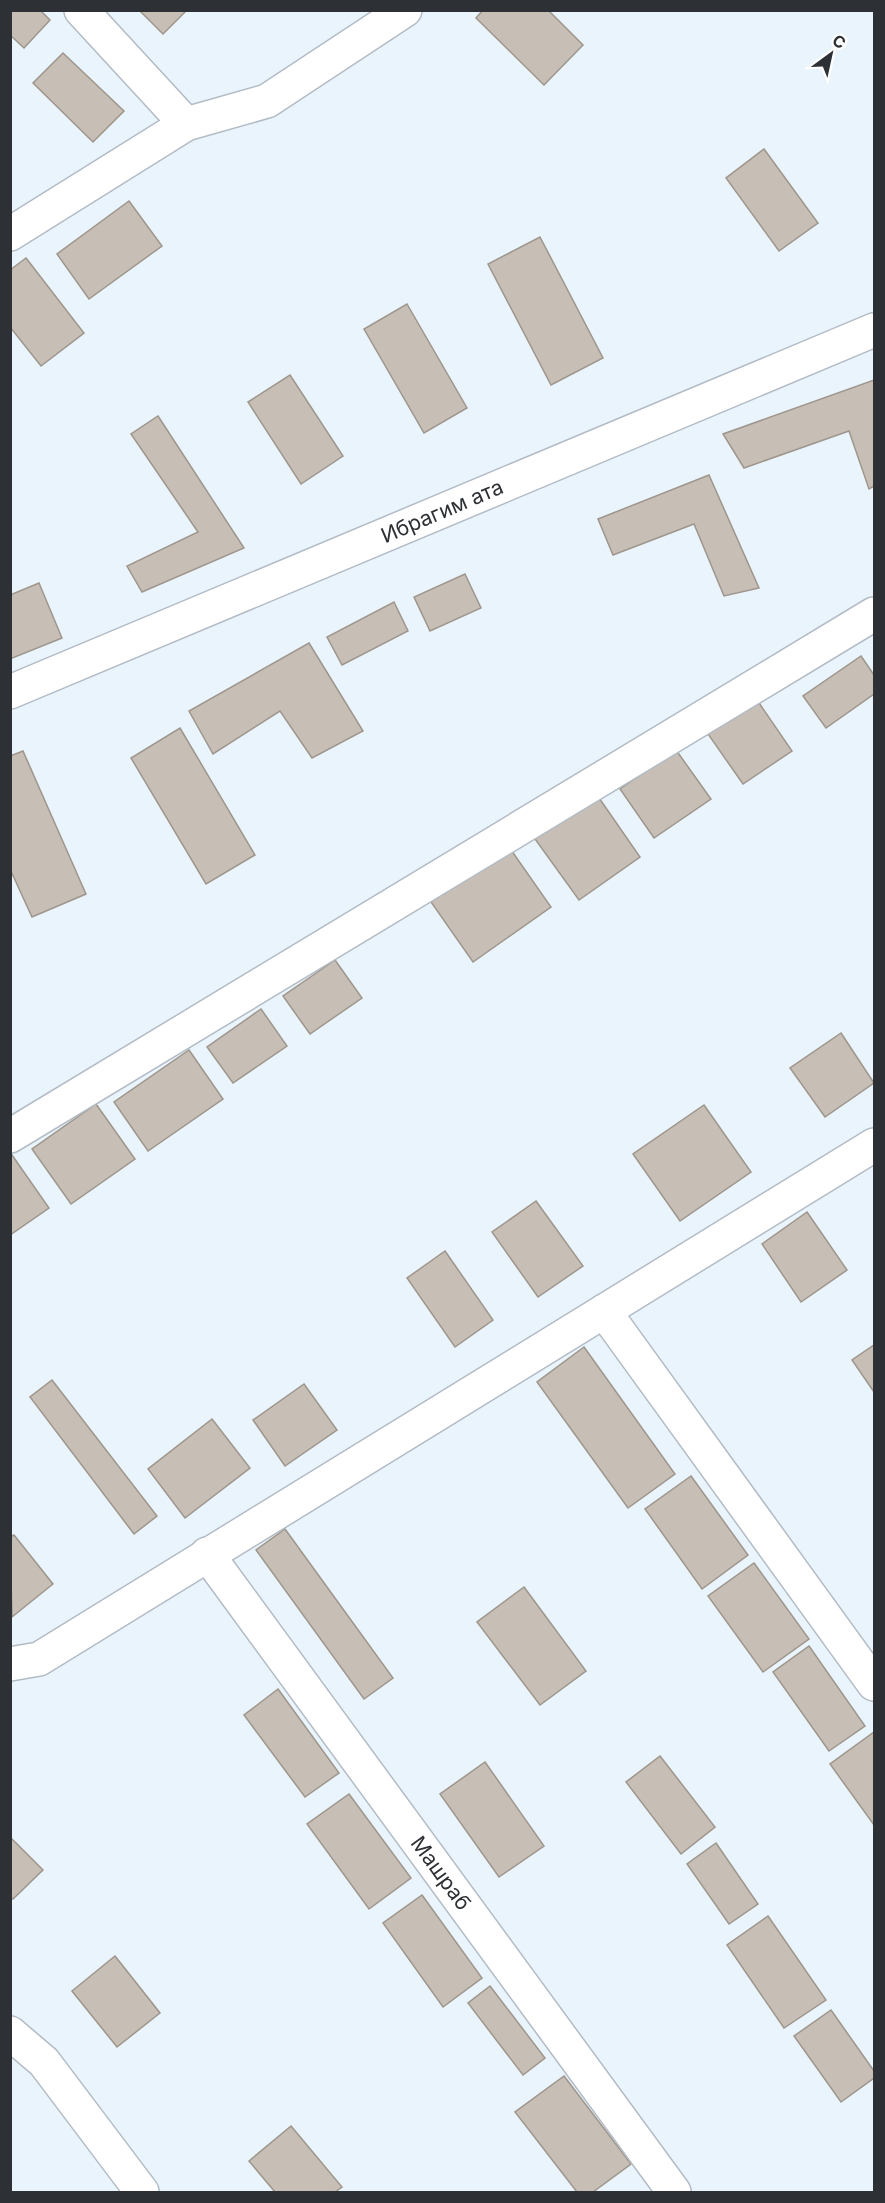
<svg xmlns="http://www.w3.org/2000/svg" width="885" height="2203" viewBox="0 0 885 2203" font-family="Inter,sans-serif">
<style>
.building{fill:#c7beb5;stroke:#9e968c;stroke-width:1.5}
.lines{fill:none;stroke-linecap:round;stroke-linejoin:round}
.minor-casing{stroke:#b3bcc5;stroke-width:36}
.tertiary-casing{stroke:#b3bcc5;stroke-width:36}
.minor{stroke:#fff;stroke-width:33}
.tertiary{stroke:#fff;stroke-width:33}
.labels{text-anchor:middle;dominant-baseline:central;stroke-width:4.5;stroke-linejoin:round;paint-order:stroke}
.street-label{font-size:21px;fill:#2d3034;stroke:#fff}
</style>
<rect width="100%" height="100%" fill="#eaf4fd"/>
<!-- building -->
<g class="building">
<polygon points="10,10 40,10 50,20 24,48 10,35"/>
<polygon points="139,10 187,10 163,34"/>
<polygon points="483,10 548,10 583,45 544,85 476,18"/>
<polygon points="63,53 124,111 93,142 33,83"/>
<polygon points="764,149 818,223 779,251 726,178"/>
<polygon points="129,201 162,246 89,299 57,254"/>
<polygon points="540,237 603,358 551,385 488,264"/>
<polygon points="26,258 84,333 41,366 10,327 10,270"/>
<polygon points="407,304 467,408 424,433 364,329"/>
<polygon points="290,375 343,456 301,484 248,402"/>
<polygon points="874,380 874,486 869,489 849,431 744,468 723,434"/>
<polygon points="158,416 244,548 142,592 127,566 198,532 131,434"/>
<polygon points="709,475 759,588 724,596 694,524 613,555 598,519"/>
<polygon points="465,574 481,608 430,631 414,597"/>
<polygon points="39,583 62,638 10,659 10,595"/>
<polygon points="394,602 408,631 342,665 327,637"/>
<polygon points="309,643 363,731 312,758 280,711 213,754 189,711"/>
<polygon points="861,656 874,675 874,694 826,728 803,696"/>
<polygon points="757,700 792,751 743,784 708,734"/>
<polygon points="180,728 255,855 206,884 131,758"/>
<polygon points="676,750 711,799 654,838 620,789"/>
<polygon points="23,751 86,894 32,917 10,869 10,756"/>
<polygon points="597,795 640,857 579,900 535,839"/>
<polygon points="509,847 551,907 473,962 431,902"/>
<polygon points="335,960 362,998 310,1034 283,996"/>
<polygon points="261,1009 287,1046 233,1083 207,1047"/>
<polygon points="841,1033 874,1083 825,1117 790,1068"/>
<polygon points="189,1050 223,1099 148,1151 114,1102"/>
<polygon points="96,1104 135,1159 71,1204 32,1149"/>
<polygon points="704,1105 751,1172 680,1221 633,1154"/>
<polygon points="12,1155 49,1208 10,1235 10,1156"/>
<polygon points="536,1201 583,1266 538,1297 492,1232"/>
<polygon points="807,1212 847,1270 801,1302 762,1244"/>
<polygon points="445,1251 493,1320 455,1347 407,1278"/>
<polygon points="874,1345 874,1392 852,1360"/>
<polygon points="584,1347 675,1474 628,1508 537,1382"/>
<polygon points="52,1380 157,1516 134,1534 30,1397"/>
<polygon points="304,1384 337,1430 285,1466 253,1420"/>
<polygon points="212,1419 250,1468 185,1518 148,1469"/>
<polygon points="691,1476 748,1555 702,1589 645,1509"/>
<polygon points="285,1529 393,1678 364,1699 256,1550"/>
<polygon points="14,1535 53,1584 12,1617 10,1537"/>
<polygon points="754,1563 809,1639 763,1672 708,1596"/>
<polygon points="524,1587 586,1671 540,1705 477,1622"/>
<polygon points="809,1646 865,1726 829,1751 773,1672"/>
<polygon points="278,1689 339,1773 305,1797 244,1715"/>
<polygon points="874,1732 874,1825 830,1764"/>
<polygon points="660,1756 715,1827 681,1854 626,1782"/>
<polygon points="485,1762 544,1846 499,1877 440,1794"/>
<polygon points="349,1794 411,1878 369,1909 307,1824"/>
<polygon points="10,1837 43,1870 13,1899 10,1897"/>
<polygon points="716,1843 758,1904 729,1924 687,1864"/>
<polygon points="422,1895 482,1978 443,2007 383,1923"/>
<polygon points="768,1916 826,2000 784,2028 727,1945"/>
<polygon points="115,1956 160,2013 117,2047 72,1991"/>
<polygon points="490,1986 545,2058 523,2075 468,2003"/>
<polygon points="831,2010 874,2071 874,2078 841,2102 794,2036"/>
<polygon points="564,2076 631,2164 593,2192 577,2192 515,2112"/>
<polygon points="291,2126 342,2187 335,2192 275,2192 249,2161"/>
</g>
<g class="lines">
<!-- minor casing -->
<g class="minor-casing">
<g id="minor">
<polyline points="81,10 186,124"/>
<polyline points="10,234 186,124 267,101 405,10"/>
<polyline points="10,1136 874,614"/>
<polyline points="604,1311 874,1684"/>
<polyline points="207,1554 674,2192"/>
<polyline points="10,1664 39,1659 874,1145"/>
<polyline points="10,2033 44,2062 142,2192"/>
</g>
</g>
<!-- tertiary casing -->
<g class="tertiary-casing">
<polyline id="tertiary" points="10,692 874,330"/>
</g>
<!-- minor -->
<use href="#minor" class="minor"/>
<!-- tertiary -->
<use href="#tertiary" class="tertiary"/>
</g>
<g class="labels">
<!-- street labels -->
<g class="street-label">
<text transform="translate(442 511) rotate(-23)">Ибрагим ата</text>
<text transform="translate(441 1873) rotate(54)">Машраб</text>
</g>
</g>
<!-- border -->
<rect width="885" height="2203" fill="none" stroke="#2d3034" stroke-width="24"/>
<!-- north arrow -->
<g transform="translate(831 54) rotate(33)" stroke="#ffffff" stroke-width="4.5" paint-order="stroke">
<path d="M0-4.5L10 22L0 15L-10 22Z" fill="#2d3034"/>
<text y="-9" font-size="16" font-weight="bold" text-anchor="middle" fill="#2d3034">С</text>
</g>
</svg>
